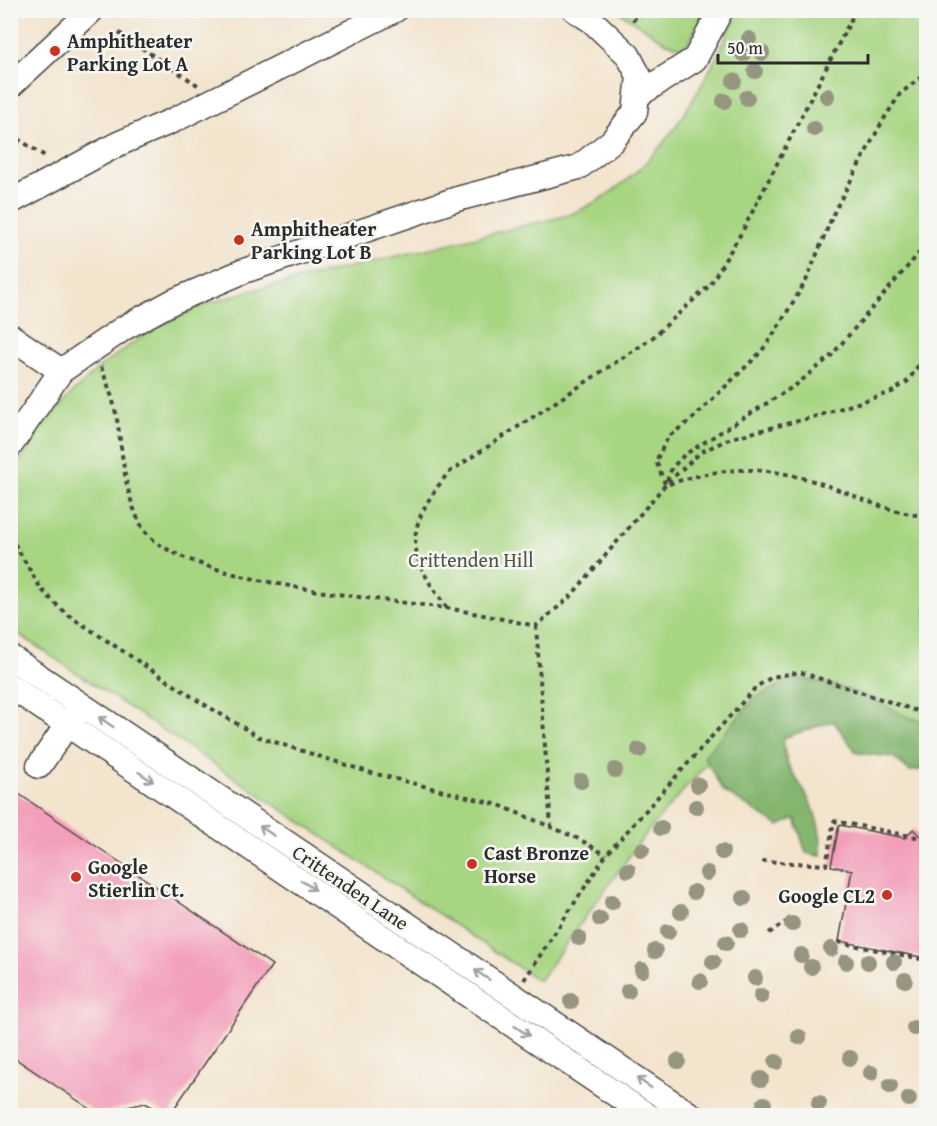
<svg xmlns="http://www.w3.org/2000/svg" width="937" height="1126" viewBox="0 0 937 1126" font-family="'Gentium Book Plus',serif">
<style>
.green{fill:#a7d582;stroke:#698056;stroke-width:1.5}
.forest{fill:#85b670;stroke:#58704e;stroke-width:1.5}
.building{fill:#f39fb9}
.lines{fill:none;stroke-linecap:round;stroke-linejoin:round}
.minor-casing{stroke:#494743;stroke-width:27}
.path{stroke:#494743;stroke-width:4;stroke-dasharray:4.5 4.5;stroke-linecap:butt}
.minor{stroke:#fff;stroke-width:24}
.tree{fill:#969680}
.oneway{stroke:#a0a0a0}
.poi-dot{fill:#c8321e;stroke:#f6f6f2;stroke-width:2}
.labels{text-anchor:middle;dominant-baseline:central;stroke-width:5;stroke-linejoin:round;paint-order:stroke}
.poi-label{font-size:20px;font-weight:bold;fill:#2b2b2b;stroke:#f6f6f2;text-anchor:start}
.park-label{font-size:20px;fill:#4a5641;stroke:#f6f6f2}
.street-label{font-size:20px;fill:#2b2b2b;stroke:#f6f6f2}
</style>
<rect width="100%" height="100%" fill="#f6f6f2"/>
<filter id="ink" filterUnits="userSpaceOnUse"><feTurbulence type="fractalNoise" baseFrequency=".0167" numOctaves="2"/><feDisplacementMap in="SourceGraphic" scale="12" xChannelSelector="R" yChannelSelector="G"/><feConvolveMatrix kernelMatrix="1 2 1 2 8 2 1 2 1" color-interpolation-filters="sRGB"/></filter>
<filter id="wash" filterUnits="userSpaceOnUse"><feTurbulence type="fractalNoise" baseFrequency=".008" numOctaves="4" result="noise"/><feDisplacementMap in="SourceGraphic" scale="24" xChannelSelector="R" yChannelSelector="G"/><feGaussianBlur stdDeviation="1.35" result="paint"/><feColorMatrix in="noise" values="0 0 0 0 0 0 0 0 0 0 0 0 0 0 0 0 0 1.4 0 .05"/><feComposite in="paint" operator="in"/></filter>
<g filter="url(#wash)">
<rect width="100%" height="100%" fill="#f3e4cd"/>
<!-- green -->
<g class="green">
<polygon points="618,11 705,11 689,41 682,47 667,43"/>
<path d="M738,11H926V733L761,702L647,832L539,981L11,629L10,477L43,425L71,394L101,366L151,330L197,307L246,292L569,215C658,179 701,93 738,11Z"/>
</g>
<!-- forest -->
<path class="forest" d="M792,679C819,679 845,688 870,698C888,705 908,722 926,720V769L910,771L893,757L857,753L833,721L783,738C784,770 798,776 810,802C818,818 822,838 821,856L806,853L795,818L779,826L723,791L704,756L755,698Z"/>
<g id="blocks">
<!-- building -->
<g class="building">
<polygon points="10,788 272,965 169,1116 145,1103 98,1114 10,1055"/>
<polygon points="839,825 905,838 913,829 926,842 926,958 839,941 852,870 831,866"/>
</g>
</g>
</g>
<g filter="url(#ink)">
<use href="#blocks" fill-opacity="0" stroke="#494743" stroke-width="1.5"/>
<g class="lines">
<!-- minor casing -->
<g class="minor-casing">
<g id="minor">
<polyline points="10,86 92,10"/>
<polyline points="638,95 695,59 721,10"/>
<polyline points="10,202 118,144 174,120 395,10"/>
<polyline points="10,336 61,371"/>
<polyline points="10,446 61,371 124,328 174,301 244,271 457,199 579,167 612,141 635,112 639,76 628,55 592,21 575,10"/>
<polyline points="10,657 692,1116"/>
<polyline points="10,686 648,1116"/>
<polyline points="39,766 76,712"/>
</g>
</g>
<!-- path -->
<g class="path">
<polyline points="918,10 926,33"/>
<polyline points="633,21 640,10"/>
<polyline points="119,33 199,86"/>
<polyline points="10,134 48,158"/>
<path d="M101,367C107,382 113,398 116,414C123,451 123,491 141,525C170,582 384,599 446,608C476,613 506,620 536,626L571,596L665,485L672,468L684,455L796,385L831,356L926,245"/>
<polyline points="668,482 701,452 731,438 817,416 892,392 908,381 926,354"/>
<polyline points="665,484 656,461 668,437 692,419 761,352 773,335 806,281 835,210 882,122 900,94 926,73"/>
<path d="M669,484C733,463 776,466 839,490C868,501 895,514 926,516"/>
<polyline points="10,536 41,589 65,613 197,700 259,737 368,772 499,805 579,839 606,855"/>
<path d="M447,608C405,552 404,529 448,473L651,339L710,285L743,230L856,10"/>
<polyline points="536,626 551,827"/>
<polyline points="762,861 826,865 834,821 926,839"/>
<polyline points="769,933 786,922"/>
<polyline points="838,942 926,960"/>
<polyline points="524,980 606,855 756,687 772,677 800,672 926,714"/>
</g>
<!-- minor -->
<use href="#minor" class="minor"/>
</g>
<!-- trees -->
<g class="tree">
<circle cx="749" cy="39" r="8"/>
<circle cx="762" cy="53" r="8"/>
<circle cx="743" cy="54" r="8"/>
<circle cx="755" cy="71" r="8"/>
<circle cx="734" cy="81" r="8"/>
<circle cx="827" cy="96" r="8"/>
<circle cx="747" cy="98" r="8"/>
<circle cx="724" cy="101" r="8"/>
<circle cx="814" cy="129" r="8"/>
<circle cx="639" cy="750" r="8"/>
<circle cx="615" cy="770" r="8"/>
<circle cx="581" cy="781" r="8"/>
<circle cx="698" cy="785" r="8"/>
<circle cx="696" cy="807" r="8"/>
<circle cx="661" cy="828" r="8"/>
<circle cx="642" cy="850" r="8"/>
<circle cx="722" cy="852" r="8"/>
<circle cx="628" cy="870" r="8"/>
<circle cx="707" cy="873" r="8"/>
<circle cx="694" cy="892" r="8"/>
<circle cx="744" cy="898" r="8"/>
<circle cx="612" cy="902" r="8"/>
<circle cx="681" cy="912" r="8"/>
<circle cx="600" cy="919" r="8"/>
<circle cx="792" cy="924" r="8"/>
<circle cx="741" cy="930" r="8"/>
<circle cx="668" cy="932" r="8"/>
<circle cx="579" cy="938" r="8"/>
<circle cx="726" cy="943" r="8"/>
<circle cx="831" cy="949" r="8"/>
<circle cx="655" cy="951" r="8"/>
<circle cx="801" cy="955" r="8"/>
<circle cx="713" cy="962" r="8"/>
<circle cx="846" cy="962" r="8"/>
<circle cx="868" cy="962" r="8"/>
<circle cx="894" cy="962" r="8"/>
<circle cx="811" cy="967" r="8"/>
<circle cx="642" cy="970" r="8"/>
<circle cx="755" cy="978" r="8"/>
<circle cx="905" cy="980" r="8"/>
<circle cx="700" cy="981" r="8"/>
<circle cx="628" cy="991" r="8"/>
<circle cx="761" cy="996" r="8"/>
<circle cx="571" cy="1001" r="8"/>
<circle cx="914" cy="1028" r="8"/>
<circle cx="799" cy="1037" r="8"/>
<circle cx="850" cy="1058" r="8"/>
<circle cx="678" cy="1061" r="8"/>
<circle cx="776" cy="1062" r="8"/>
<circle cx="871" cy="1073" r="8"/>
<circle cx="761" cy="1079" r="8"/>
<circle cx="890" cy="1086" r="8"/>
<circle cx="909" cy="1099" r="8"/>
<circle cx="819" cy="1103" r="8"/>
<circle cx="764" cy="1104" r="8"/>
</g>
<!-- one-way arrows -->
<defs><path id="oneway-shaft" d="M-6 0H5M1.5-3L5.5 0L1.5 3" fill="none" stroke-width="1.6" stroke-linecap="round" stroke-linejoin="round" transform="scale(1.5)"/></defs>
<g class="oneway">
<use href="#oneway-shaft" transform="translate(106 722) rotate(-146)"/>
<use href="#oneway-shaft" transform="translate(146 777) rotate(34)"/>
<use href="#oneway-shaft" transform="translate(267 831) rotate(-146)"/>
<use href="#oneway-shaft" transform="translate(308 885) rotate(34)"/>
<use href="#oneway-shaft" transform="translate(482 975) rotate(-146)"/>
<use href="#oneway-shaft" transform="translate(522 1031) rotate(34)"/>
<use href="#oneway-shaft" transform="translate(644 1083) rotate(-146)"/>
</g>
</g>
<!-- markers -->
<g class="poi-dot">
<circle cx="55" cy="51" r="6"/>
<circle cx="239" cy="240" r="6"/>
<circle cx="472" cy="864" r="6"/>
<circle cx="76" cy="877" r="6"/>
<circle cx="887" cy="895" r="6"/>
</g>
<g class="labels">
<!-- poi labels -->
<g class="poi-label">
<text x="67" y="40">Amphitheater<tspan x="67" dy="23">Parking Lot A</tspan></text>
<text x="251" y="228">Amphitheater<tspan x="251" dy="23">Parking Lot B</tspan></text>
<text x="484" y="852">Cast Bronze<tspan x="484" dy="23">Horse</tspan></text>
<text x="88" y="866">Google<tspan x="88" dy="23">Stierlin Ct.</tspan></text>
<text x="875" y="895" text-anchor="end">Google CL2</text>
</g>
<!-- park labels -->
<g class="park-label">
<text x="471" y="559">Crittenden Hill</text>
</g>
<!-- street labels -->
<g class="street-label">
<text transform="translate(351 887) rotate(34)">Crittenden Lane</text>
</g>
</g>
<!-- margin -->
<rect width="937" height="1126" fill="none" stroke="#f6f6f2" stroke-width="36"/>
<!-- scale -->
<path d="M718 54v9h150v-9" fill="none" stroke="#2b2b2b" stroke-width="3"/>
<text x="727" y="54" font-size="18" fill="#2b2b2b" stroke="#f6f6f2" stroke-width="4.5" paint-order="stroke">50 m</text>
</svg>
